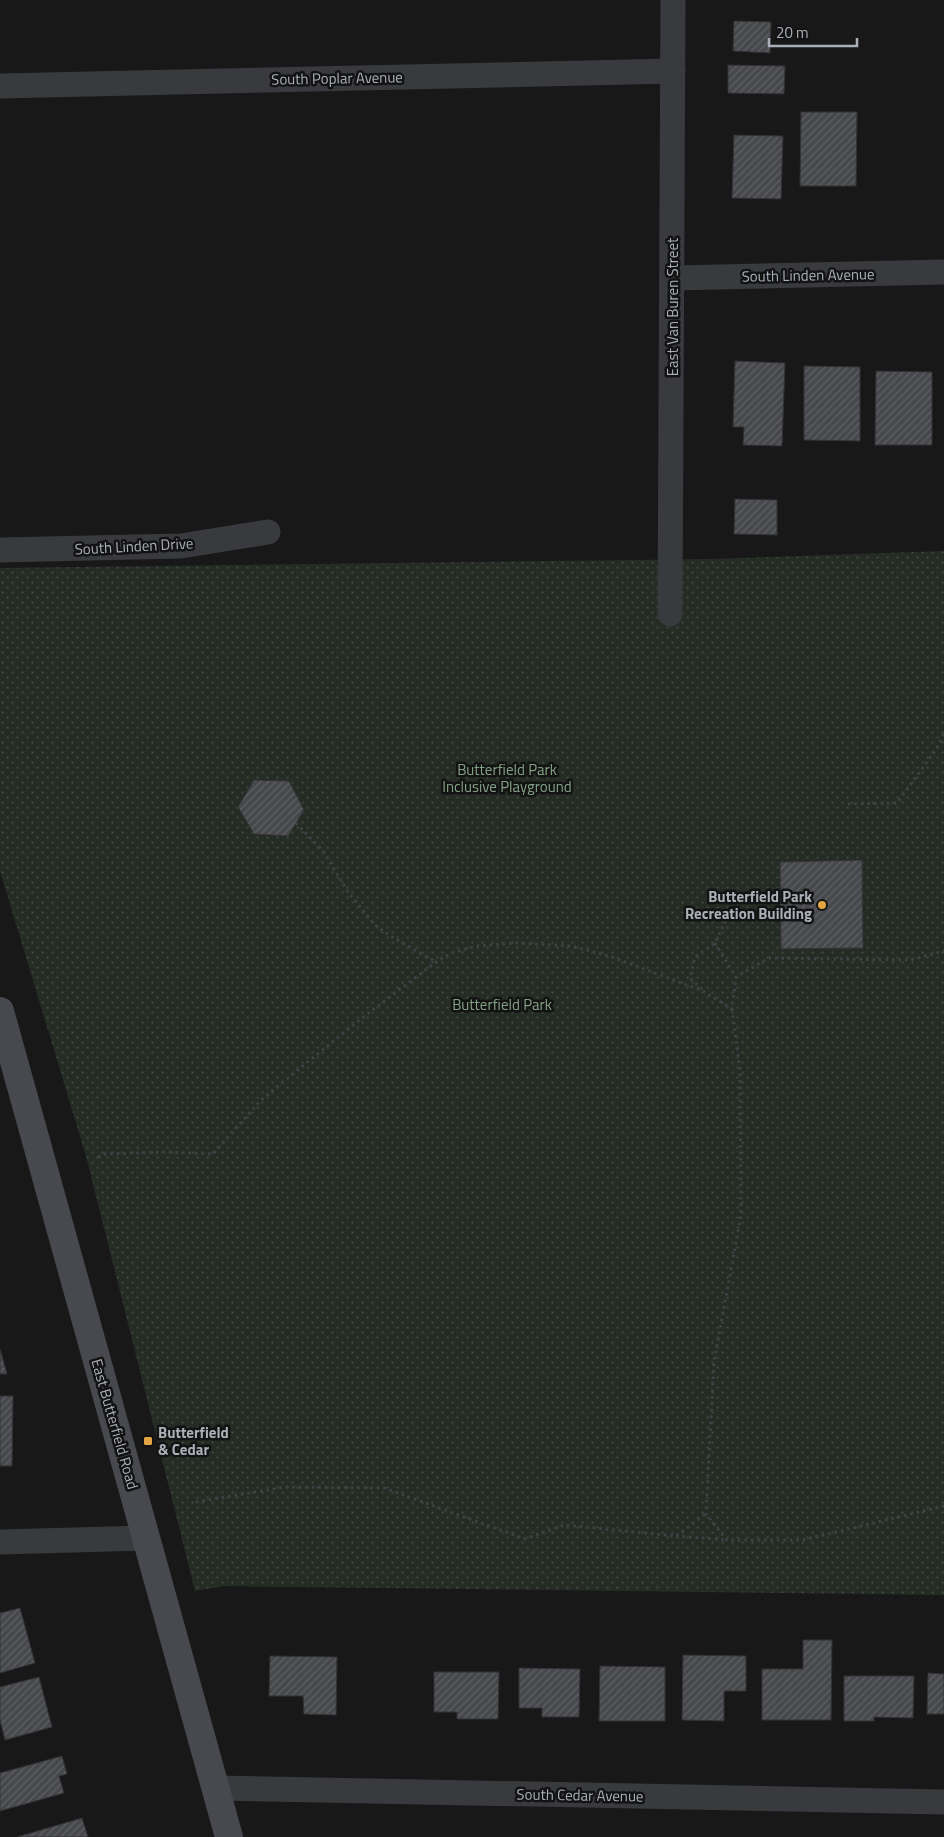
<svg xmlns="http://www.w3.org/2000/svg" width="944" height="1837" viewBox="0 0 944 1837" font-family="'Titillium Web',sans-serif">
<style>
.park{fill:url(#park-dots)}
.building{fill:url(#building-hatch);stroke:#323235}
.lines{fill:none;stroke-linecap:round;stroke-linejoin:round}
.path{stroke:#3f4145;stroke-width:3;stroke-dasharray:2.5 4;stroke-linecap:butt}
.minor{stroke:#393a3e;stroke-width:25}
.secondary{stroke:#47494e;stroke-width:28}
.poi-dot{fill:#e4a645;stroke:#131314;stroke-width:2}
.labels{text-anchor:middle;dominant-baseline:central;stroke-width:5;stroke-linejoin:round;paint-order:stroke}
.street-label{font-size:15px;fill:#abb0b8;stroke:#131314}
.park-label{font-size:15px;fill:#83a284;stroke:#131314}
.poi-label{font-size:15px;font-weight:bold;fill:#abb0b8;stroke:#131314;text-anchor:end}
</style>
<defs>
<pattern id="park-dots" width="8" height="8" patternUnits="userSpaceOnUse" patternTransform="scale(1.25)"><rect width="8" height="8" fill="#242c24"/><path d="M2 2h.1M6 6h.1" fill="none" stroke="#414842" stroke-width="1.8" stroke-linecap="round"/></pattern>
<pattern id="building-hatch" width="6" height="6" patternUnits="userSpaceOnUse" patternTransform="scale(1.25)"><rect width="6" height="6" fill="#47484c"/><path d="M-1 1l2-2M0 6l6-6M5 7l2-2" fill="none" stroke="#5f6064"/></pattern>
</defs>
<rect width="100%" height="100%" fill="#181819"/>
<!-- park -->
<polygon class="park" points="944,551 944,1595 224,1586 195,1591 86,1156 0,871 0,568 711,559"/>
<!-- building -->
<g class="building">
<polygon points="734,21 771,22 770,53 733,51"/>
<polygon points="728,65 785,66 784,94 728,93"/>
<polygon points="801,112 857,112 856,186 800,186"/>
<polygon points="734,135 783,136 781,199 732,198"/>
<polygon points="735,361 785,363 782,446 743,445 744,427 733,427"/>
<polygon points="804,366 860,367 860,441 804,440"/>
<polygon points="876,371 932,372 932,445 875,445"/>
<polygon points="735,499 777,500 777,535 734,534"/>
<polygon points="254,780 289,781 304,810 288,836 254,834 238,807"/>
<polygon points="862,860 863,948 781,949 780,862"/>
<polygon points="0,1349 7,1374 0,1374"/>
<polygon points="0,1396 13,1396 12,1466 0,1466"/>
<polygon points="20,1608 35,1663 0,1673 0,1613"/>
<polygon points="803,1640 832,1640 831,1720 762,1720 762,1669 803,1669"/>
<polygon points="683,1655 746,1656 746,1691 724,1691 724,1721 682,1720"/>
<polygon points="270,1656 337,1657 336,1715 304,1714 303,1696 269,1696"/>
<polygon points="600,1666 665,1667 665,1721 599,1721"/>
<polygon points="519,1668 580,1669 579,1717 542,1717 542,1708 519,1708"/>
<polygon points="434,1672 499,1672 498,1719 457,1719 457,1712 434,1712"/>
<polygon points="928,1673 944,1674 944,1714 927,1714"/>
<polygon points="844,1676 914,1676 913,1718 874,1717 874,1721 844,1721"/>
<polygon points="39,1677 52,1727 5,1740 0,1720 0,1687"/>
<polygon points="62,1756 67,1774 59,1776 64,1793 0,1811 0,1773"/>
<polygon points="82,1818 88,1837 17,1837"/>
</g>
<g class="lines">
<!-- path -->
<g class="path">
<polyline points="848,804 897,803 937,748 944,733"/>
<polyline points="296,823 323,851 348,892 375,925 392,937 436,962"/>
<polyline points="715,943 736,977"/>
<polyline points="702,989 690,978 695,957 715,943 724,924 743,898"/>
<polyline points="732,1009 740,1070 741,1215 714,1362 706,1514 727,1540 803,1540 944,1506"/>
<polyline points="98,1157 105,1154 166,1152 213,1154 261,1100 357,1022 436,962 451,953 477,946 517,943 571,946 612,957 703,991 732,1009 736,977 769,958 910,960 944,951"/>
<polyline points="196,1502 285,1487 384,1488 525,1539 564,1525 676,1536 706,1514"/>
<polyline points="676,1536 727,1540"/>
</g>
<!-- minor -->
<g class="minor">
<polyline points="0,86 673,71"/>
<polyline points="672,278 944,272"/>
<polyline points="0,550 181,546 268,532"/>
<polyline points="670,614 673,0"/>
<polyline points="0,1542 147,1538"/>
<polyline points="216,1788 944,1802"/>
</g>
<!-- secondary -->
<polyline class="secondary" points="0,1011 229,1837"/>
</g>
<!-- markers -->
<g class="poi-dot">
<circle cx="822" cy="905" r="5"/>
<rect x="143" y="1436" width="10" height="10" rx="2.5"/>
</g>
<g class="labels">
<!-- street labels -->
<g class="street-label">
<text transform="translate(337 78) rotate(-1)">South Poplar Avenue</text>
<text transform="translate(808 275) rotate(-1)">South Linden Avenue</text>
<text transform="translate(672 307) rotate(-90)">East Van Buren Street</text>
<text transform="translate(134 546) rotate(-3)">South Linden Drive</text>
<text transform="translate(115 1424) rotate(74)">East Butterfield Road</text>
<text transform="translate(580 1795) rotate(1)">South Cedar Avenue</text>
</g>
<!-- park labels -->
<g class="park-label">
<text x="507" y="769">Butterfield Park<tspan x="507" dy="17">Inclusive Playground</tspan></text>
<text x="502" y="1004">Butterfield Park</text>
</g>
<!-- poi labels -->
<g class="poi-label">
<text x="812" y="896">Butterfield Park<tspan x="812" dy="17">Recreation Building</tspan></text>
<text x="158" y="1432" text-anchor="start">Butterfield<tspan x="158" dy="17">&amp; Cedar</tspan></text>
</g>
</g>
<!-- scale -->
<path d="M769 38v8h88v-8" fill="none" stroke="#abb0b8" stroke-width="2.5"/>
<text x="776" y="38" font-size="15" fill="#abb0b8" stroke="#131314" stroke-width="4" paint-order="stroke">20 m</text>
</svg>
